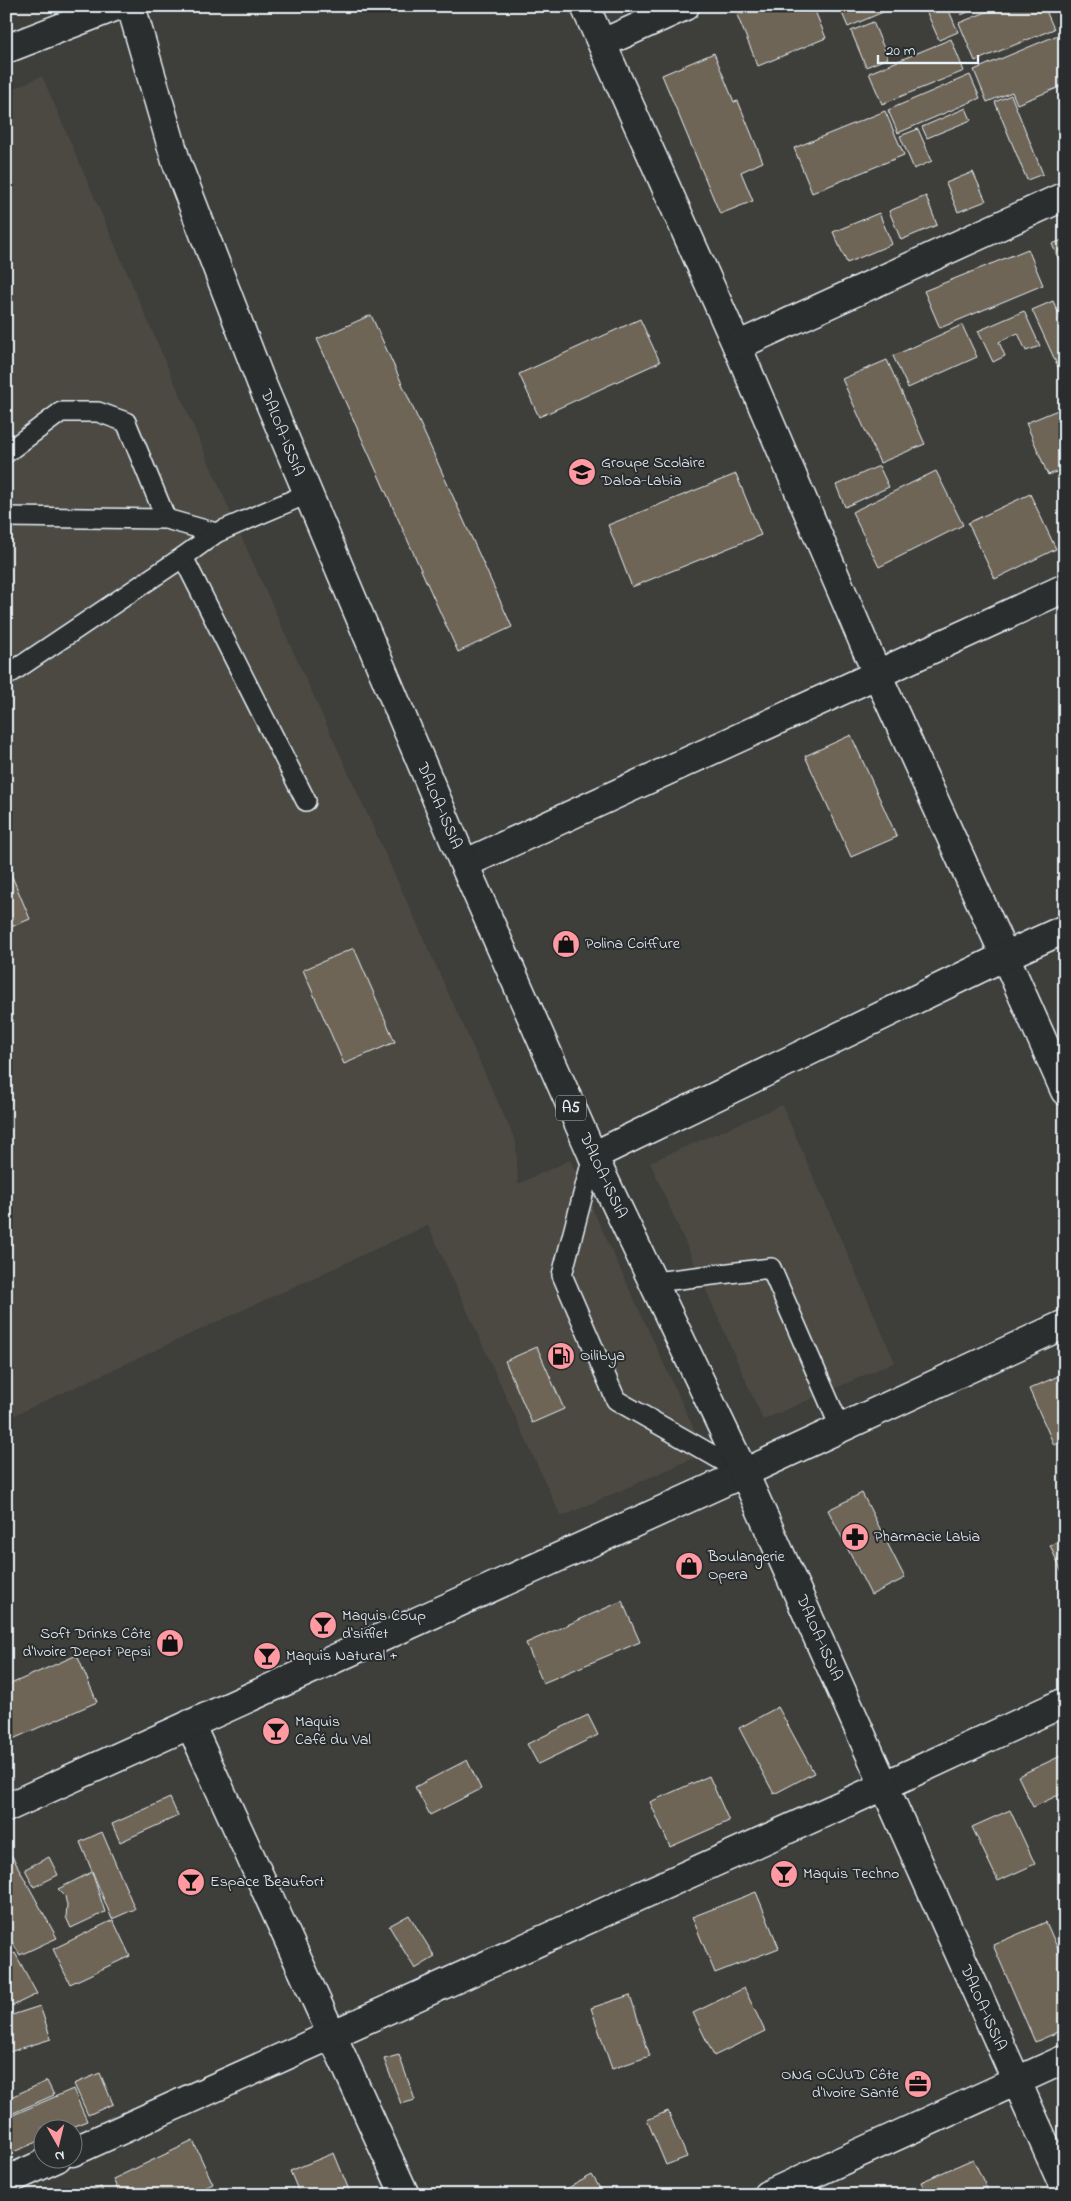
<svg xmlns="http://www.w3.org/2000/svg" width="1071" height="2201" viewBox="0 0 1071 2201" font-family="'Indie Flower',sans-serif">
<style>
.built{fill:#4c4a42}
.building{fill:#6e6556;stroke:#e8f1f8}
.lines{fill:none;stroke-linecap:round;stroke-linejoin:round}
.service-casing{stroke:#e8f1f8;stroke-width:22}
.minor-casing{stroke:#e8f1f8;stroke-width:31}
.tertiary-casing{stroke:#e8f1f8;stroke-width:31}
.primary-casing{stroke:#e8f1f8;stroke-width:31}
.service{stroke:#2a2d2e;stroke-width:19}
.minor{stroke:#2a2d2e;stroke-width:28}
.tertiary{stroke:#2a2d2e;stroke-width:28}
.primary{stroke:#2a2d2e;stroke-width:28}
.labels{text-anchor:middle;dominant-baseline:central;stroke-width:4;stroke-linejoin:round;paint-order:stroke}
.shield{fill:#2a2d2e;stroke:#afb6bb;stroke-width:1}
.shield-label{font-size:15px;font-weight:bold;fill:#e8f1f8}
.street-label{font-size:16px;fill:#e8f1f8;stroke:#2a2d2e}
.poi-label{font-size:16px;fill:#e8f1f8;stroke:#2a2d2e;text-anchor:start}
</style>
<rect width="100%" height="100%" fill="#3e3e3a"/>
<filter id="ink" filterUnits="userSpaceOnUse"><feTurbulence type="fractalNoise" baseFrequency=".02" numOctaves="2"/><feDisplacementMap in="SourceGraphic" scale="10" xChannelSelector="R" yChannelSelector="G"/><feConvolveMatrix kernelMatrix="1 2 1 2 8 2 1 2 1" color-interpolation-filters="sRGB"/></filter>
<g filter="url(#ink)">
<!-- built -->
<g class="built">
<polygon points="42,76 236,525 516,1142 518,1184 570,1160 705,1453 561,1517 428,1225 6,1419 6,92"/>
<polygon points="782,1105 895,1362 763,1420 650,1162"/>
</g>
<!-- building -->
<g class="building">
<polygon points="758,6 813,6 826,38 758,66 737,15"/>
<polygon points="839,6 897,6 848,27"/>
<polygon points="924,6 947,6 958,32 939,40"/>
<polygon points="958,6 982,6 961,15"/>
<polygon points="1001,6 1044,6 1054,29 975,61 959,23"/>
<polygon points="873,22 888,58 866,67 851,31"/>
<polygon points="1065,32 1065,85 1017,104 1012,92 987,102 974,70"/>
<polygon points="951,39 964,71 882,104 869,73"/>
<polygon points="714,53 734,102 738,101 763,162 741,172 753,201 720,214 662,75"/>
<polygon points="970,75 980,98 898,133 888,110"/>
<polygon points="1011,95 1043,174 1027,180 995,102"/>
<polygon points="966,108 971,120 927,138 922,127"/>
<polygon points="885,111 904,155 812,193 794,148"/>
<polygon points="918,129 932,161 914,169 900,136"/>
<polygon points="973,172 986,201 958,212 946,183"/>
<polygon points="926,196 937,225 901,240 889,211"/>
<polygon points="879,213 892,244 847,263 833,232"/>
<polygon points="1065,239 1065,274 1052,244"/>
<polygon points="1028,249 1043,285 940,328 924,291"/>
<polygon points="1053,301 1065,327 1065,382 1032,310"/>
<polygon points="1024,311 1040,346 1026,351 1018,333 999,342 1005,356 993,362 978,331"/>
<polygon points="371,315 512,627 458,652 317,339"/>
<polygon points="640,319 660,362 539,417 519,374"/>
<polygon points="962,325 977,357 908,388 893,356"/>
<polygon points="887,360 925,444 880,463 842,379"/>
<polygon points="1065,407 1065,469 1048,475 1026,423"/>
<polygon points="879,466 889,487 845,507 836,485"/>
<polygon points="936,471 963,525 879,567 852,512"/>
<polygon points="736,474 761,535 632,587 608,525"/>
<polygon points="1030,494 1056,549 995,579 968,523"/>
<polygon points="851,735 897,837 851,857 805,756"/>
<polygon points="6,862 30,919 6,929"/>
<polygon points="354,948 395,1042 344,1064 303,970"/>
<polygon points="537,1347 564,1409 532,1423 505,1361"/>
<polygon points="1065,1373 1065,1440 1054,1445 1029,1389"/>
<polygon points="862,1493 905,1578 871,1595 828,1510"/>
<polygon points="1065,1539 1065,1580 1050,1545"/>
<polygon points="622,1601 640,1642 543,1683 526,1643"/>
<polygon points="77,1655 97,1702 6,1742 6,1686"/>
<polygon points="778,1707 814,1773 774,1794 739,1728"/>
<polygon points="588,1715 598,1735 538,1764 527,1744"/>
<polygon points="1065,1754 1065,1792 1033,1807 1018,1776"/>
<polygon points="467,1760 481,1789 430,1815 415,1787"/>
<polygon points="709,1776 729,1821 670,1847 650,1802"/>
<polygon points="170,1798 178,1816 120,1842 112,1824"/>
<polygon points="1010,1810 1035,1864 998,1881 972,1827"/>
<polygon points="102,1832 135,1909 112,1919 80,1842"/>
<polygon points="12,1856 57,1938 20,1955 6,1932 6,1859"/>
<polygon points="49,1857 58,1875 34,1887 25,1869"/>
<polygon points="92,1872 105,1912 71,1928 66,1917 67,1906 65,1896 58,1889"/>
<polygon points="756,1892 779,1948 715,1973 692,1917"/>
<polygon points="409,1915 435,1957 415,1969 389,1926"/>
<polygon points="113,1920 130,1956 70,1984 53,1949"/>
<polygon points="1046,1922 1065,1965 1065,2029 1035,2042 993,1945"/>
<polygon points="15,1953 37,1994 6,2009 6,1957"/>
<polygon points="744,1988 765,2031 714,2056 693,2013"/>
<polygon points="630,1995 650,2056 612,2069 591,2008"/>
<polygon points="40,2006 51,2039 6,2053 6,2017"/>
<polygon points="399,2055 415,2100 401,2104 384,2059"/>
<polygon points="100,2073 113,2104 88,2115 74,2084"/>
<polygon points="47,2081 54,2095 11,2114 6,2099"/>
<polygon points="73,2089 87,2121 69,2128 42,2128 42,2140 6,2155 6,2118"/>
<polygon points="668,2111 687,2157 666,2165 647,2120"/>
<polygon points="193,2141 213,2184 190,2195 120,2195 113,2179"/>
<polygon points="334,2153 351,2195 300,2195 290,2171"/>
<polygon points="973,2159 990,2195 927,2195 921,2182"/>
<polygon points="592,2175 604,2195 557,2195 557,2194"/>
<polygon points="101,2187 104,2195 82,2195"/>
</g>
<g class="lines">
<!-- service casing -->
<g class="service-casing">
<g id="service">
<polyline points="6,453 61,412 98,412 126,422 166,519"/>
<polyline points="6,517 166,519 216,533"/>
<polyline points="183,557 306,801"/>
<polyline points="6,676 183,557 216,533 307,494"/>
<polyline points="593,1156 562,1275 616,1400 744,1473"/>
<polyline points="654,1282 771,1268 840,1427"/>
</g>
</g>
<!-- minor casing -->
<g class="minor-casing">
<g id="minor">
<polyline points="585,6 737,346 877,674 1005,956 1065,1091"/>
<polyline points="603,43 685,6"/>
<polyline points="6,49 117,6"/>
<polyline points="737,346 1065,196"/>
<polyline points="464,864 1065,588"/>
<polyline points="593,1156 1005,956 1065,929"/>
<polyline points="190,1724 405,2195"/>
<polyline points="72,2152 886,1785 1065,1702"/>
<polyline points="6,2181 57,2158"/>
<polyline points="767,2195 1065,2059"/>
</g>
</g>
<!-- tertiary casing -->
<g class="tertiary-casing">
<polyline id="tertiary" points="6,1808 744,1473 1065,1324"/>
</g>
<!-- primary casing -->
<g class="primary-casing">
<polyline id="primary" points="131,6 176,161 261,382 464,864 593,1156 744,1473 1065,2189"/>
</g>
<!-- service -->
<use href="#service" class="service"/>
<!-- minor -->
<use href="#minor" class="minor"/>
<!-- tertiary -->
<use href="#tertiary" class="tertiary"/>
<!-- primary -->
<use href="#primary" class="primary"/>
</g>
</g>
<!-- icons -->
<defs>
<g id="school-disc" transform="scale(1.4375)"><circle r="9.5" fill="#ff9aa2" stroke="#2a2d2e"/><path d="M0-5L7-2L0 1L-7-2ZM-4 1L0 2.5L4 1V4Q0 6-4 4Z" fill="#111"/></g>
<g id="shop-disc" transform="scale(1.4375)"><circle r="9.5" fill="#ff9aa2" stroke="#2a2d2e"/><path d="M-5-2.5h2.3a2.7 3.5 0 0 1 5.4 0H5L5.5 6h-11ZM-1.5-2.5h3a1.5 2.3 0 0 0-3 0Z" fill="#111"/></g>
<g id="fuel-disc" transform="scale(1.4375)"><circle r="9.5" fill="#ff9aa2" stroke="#2a2d2e"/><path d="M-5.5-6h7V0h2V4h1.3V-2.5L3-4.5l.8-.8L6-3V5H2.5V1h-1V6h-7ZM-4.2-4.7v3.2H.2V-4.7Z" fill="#111"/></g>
<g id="pharmacy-disc" transform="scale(1.4375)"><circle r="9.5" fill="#ff9aa2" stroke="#2a2d2e"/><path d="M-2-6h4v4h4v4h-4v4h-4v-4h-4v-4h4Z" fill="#111"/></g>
<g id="bar-disc" transform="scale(1.4375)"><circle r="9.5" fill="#ff9aa2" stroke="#2a2d2e"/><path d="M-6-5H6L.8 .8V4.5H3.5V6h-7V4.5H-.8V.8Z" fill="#111"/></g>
<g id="office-disc" transform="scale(1.4375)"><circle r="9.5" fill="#ff9aa2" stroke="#2a2d2e"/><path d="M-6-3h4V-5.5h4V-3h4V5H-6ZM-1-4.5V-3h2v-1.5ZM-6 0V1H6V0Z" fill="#111"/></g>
</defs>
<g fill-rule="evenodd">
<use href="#school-disc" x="582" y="472"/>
<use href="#shop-disc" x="566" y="944"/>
<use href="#fuel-disc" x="561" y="1356"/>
<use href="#pharmacy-disc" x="855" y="1537"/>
<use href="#shop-disc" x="689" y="1566"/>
<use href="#bar-disc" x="323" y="1625"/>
<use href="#shop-disc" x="170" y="1643"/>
<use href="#bar-disc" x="267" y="1656"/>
<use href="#bar-disc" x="276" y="1731"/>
<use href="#bar-disc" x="784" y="1874"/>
<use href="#bar-disc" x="191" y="1882"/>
<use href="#office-disc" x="918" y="2084"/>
</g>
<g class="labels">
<!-- shield labels -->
<rect class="shield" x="556" y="1095.5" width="30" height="25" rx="4"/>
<g class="shield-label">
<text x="571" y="1108">A5</text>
</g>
<!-- street labels -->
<g class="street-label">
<text transform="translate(282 433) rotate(68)">DALOA-ISSIA</text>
<text transform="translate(439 806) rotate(67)">DALOA-ISSIA</text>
<text transform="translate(603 1176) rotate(65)">DALOA-ISSIA</text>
<text transform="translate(819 1638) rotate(66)">DALOA-ISSIA</text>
<text transform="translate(983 2008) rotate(66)">DALOA-ISSIA</text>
</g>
<!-- poi labels -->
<g class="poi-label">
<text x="601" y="463">Groupe Scolaire<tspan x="601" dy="18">Daloa-Labia</tspan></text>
<text x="585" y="944">Polina Coiffure</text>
<text x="580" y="1356">Oilibya</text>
<text x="874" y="1537">Pharmacie Labia</text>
<text x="708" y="1557">Boulangerie<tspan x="708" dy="18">Opera</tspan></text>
<text x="342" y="1616">Maquis Coup<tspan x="342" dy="18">d'sifflet</tspan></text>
<text x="151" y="1634" text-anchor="end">Soft Drinks Côte<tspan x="151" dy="18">d'Ivoire Depot Pepsi</tspan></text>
<text x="286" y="1656">Maquis Natural +</text>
<text x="295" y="1722">Maquis<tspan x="295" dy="18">Café du Val</tspan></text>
<text x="803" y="1874">Maquis Techno</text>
<text x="210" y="1882">Espace Beaufort</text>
<text x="899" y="2075" text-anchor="end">ONG OCJUD Côte<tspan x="899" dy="18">d'Ivoire Santé</tspan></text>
</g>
</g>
<!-- margin -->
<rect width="1071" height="2201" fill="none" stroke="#2a2d2e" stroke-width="25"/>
<rect x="12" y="12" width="1046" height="2176" fill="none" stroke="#e8f1f8" stroke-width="2" filter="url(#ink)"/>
<!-- north arrow -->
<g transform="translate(58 2144) rotate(172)"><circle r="24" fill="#2a2d2e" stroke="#767b7f"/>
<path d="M0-4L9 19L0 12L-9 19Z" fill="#ff9aa2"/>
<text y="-8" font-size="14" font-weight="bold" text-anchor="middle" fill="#e8f1f8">N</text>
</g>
<!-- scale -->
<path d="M878 55v8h100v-8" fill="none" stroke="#e8f1f8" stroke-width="2.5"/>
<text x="886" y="55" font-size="15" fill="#e8f1f8" stroke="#2a2d2e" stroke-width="4" paint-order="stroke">20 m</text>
</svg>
